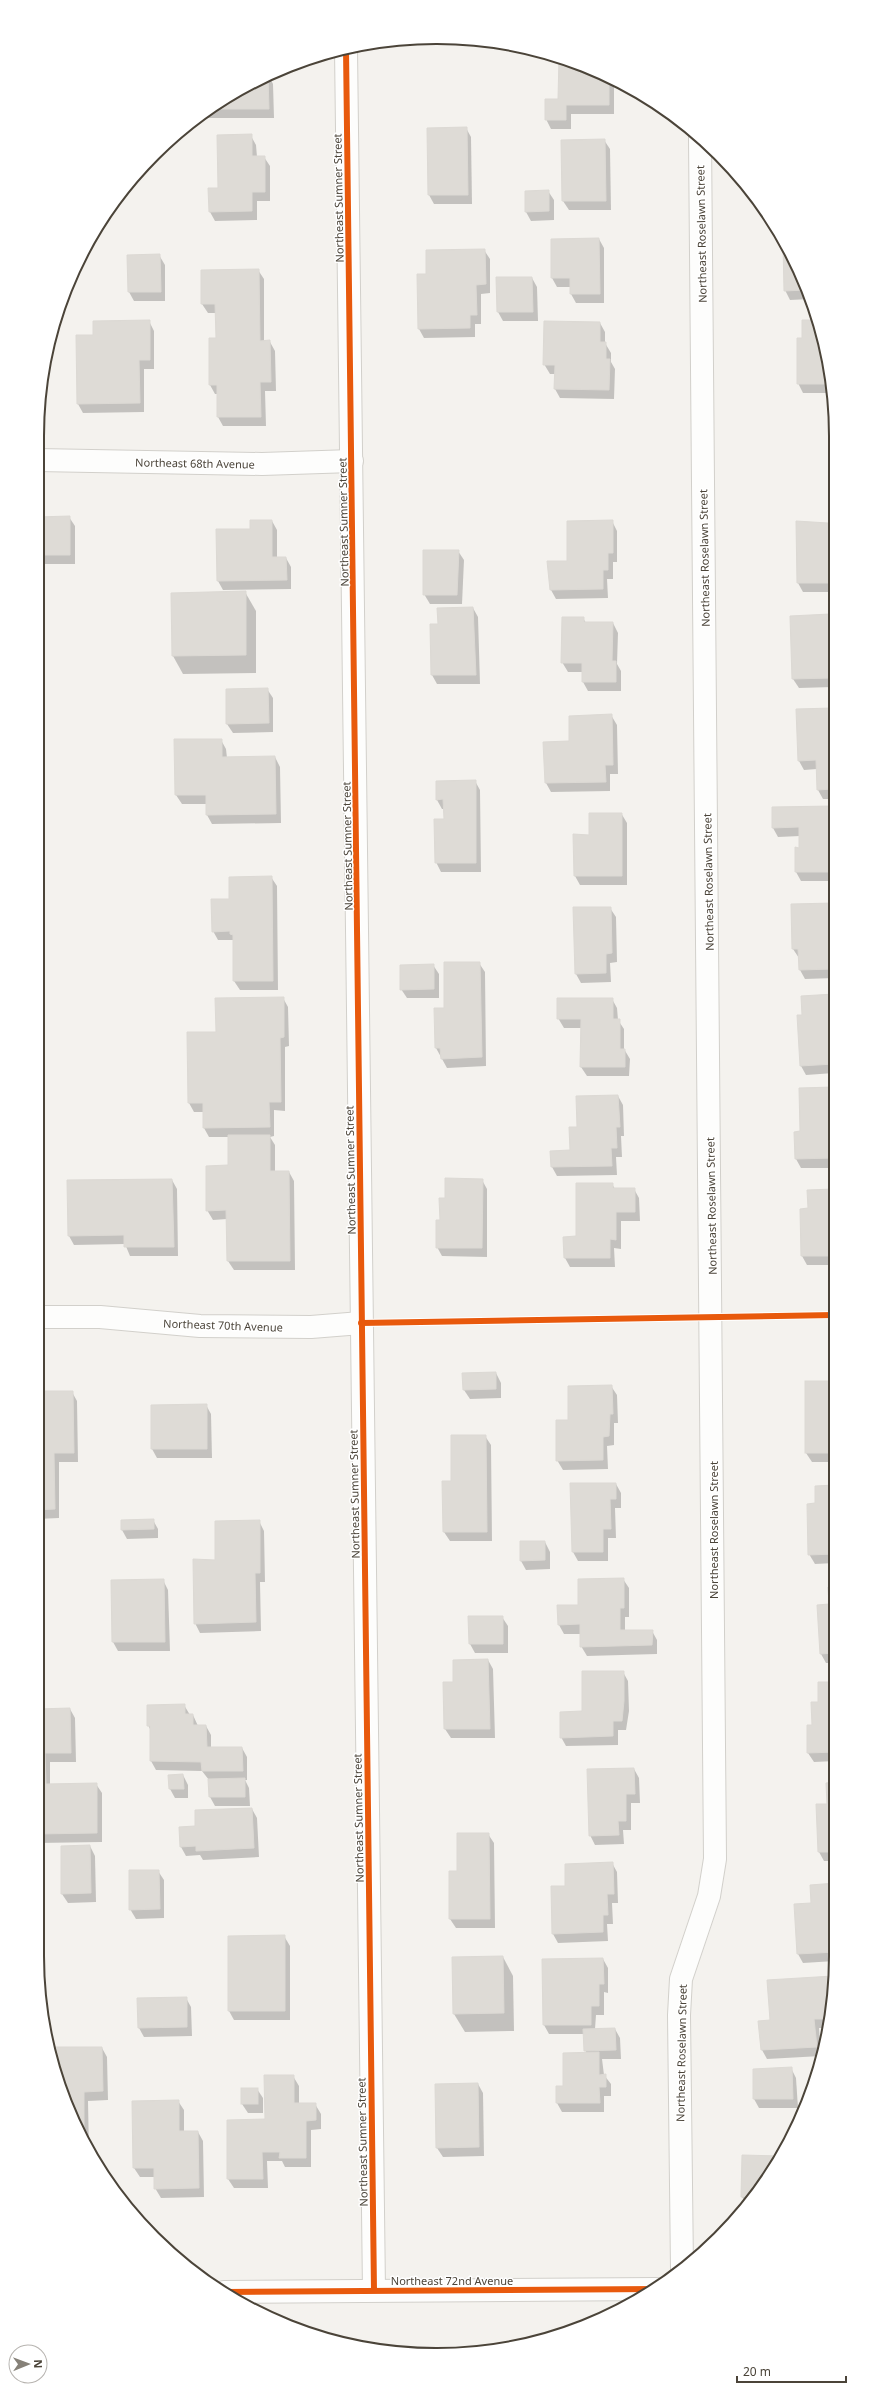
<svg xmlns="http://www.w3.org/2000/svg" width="873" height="2392" viewBox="0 0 873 2392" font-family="'Noto Sans',sans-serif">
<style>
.shadow{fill:#0003}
.building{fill:#dedbd6;stroke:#dcd9d4}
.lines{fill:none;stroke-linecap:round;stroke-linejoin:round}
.minor-casing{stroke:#d2d0cb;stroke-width:24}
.tertiary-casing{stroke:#d2d0cb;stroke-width:24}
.minor{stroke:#fdfdfc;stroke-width:22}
.tertiary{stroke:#fdfdfc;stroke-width:22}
.cycleway-casing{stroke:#fff;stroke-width:8}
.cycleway{stroke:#e8590c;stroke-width:6}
.labels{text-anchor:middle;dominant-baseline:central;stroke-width:3;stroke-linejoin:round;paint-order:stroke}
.street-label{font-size:11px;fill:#4b4439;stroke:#fff}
.rim{fill:none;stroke:#4b4439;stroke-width:2}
</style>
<rect width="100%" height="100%" fill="#f4f2ee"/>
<!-- shadow -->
<g class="shadow">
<polygon points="560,59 614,81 614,114 571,114 571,129 551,129 546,119 559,100"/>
<polygon points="269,76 273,84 274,118 206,118 203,115 237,91"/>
<polygon points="466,128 471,137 472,204 434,204 429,195"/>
<polygon points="251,136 256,145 257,157 264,157 270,166 270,201 257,201 257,220 215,221 210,212 219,189"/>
<polygon points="604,140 610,149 611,210 569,210 563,201 562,141"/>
<polygon points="548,191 554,200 554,220 531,221 526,212"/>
<polygon points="599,239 604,248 604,303 576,303 571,294 571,287 557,287 552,278"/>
<polygon points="784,245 795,260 810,299 790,300 785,290"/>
<polygon points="484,250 490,259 490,293 481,294 481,324 475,324 475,337 424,338 419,329 427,275"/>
<polygon points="159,255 165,265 165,301 134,301 129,292"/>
<polygon points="258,270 264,279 264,342 270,342 275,351 276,391 265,391 266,426 223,426 218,417 218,394 215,394 210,385 210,339 217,339 216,313 208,313 202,304"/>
<polygon points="532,278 537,287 538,321 503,321 498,312"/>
<polygon points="149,321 154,331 154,369 144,369 144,412 83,413 78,404"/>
<polygon points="818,321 822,333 833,393 803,393 798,383"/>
<polygon points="600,323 605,332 605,343 611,353 611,362 615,369 614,399 560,398 555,389 556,374 550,374 544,364"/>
<polygon points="69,517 75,526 75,564 37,564 37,518"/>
<polygon points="272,521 277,530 277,558 286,558 291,567 291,589 223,590 218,581 251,530"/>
<polygon points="612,521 617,531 617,562 613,562 613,579 607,579 608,598 556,599 551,590 548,562 568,562"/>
<polygon points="827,524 832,533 833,592 803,592 798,583"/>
<polygon points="458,551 464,560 462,604 430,604 424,594"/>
<polygon points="245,592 256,611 256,673 183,674 173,656"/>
<polygon points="473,608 478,617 480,684 437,684 432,675 431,625 439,625"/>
<polygon points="829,615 833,622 833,687 799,688 793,679 791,617"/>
<polygon points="583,618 586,623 613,623 618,633 617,664 621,671 621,691 588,691 583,682 583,672 568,672 562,662"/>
<polygon points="267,689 273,698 273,732 233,733 227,724"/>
<polygon points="833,709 833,799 823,799 818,790 817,769 804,770 799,761 798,710"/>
<polygon points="611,715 617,725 618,774 610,774 610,791 551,792 546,783 570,742"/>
<polygon points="221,740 226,749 227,758 275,757 280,767 281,823 212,824 207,815 207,804 182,804 176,795"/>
<polygon points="475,781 480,790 481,872 441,872 436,862 445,820 444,809 442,809 437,800"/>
<polygon points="833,807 834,881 801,881 796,872 796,848 801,849 800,836 778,837 773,828 773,808"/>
<polygon points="621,813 627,823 627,885 580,885 575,876 574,835 590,836"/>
<polygon points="271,877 277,886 278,990 240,990 234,981 234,940 218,940 213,931 230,900"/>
<polygon points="834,904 834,978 805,979 800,970 799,958 793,949 792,905"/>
<polygon points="610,908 616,917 617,962 610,963 611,982 581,983 576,974"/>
<polygon points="479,963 485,972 486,1066 447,1068 436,1048 435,1009 445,1009"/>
<polygon points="433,965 439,974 439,998 407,998 401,989"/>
<polygon points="834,995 834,1073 806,1075 801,1066 803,1016"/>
<polygon points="283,998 288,1007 289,1046 285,1047 285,1111 274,1110 274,1136 270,1137 275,1145 275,1172 289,1172 294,1181 295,1270 234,1270 228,1261 227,1219 213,1220 207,1210 229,1166 229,1137 209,1137 204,1128 204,1112 194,1112 189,1103 217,1033"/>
<polygon points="612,999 617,1008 618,1020 624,1029 624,1049 630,1059 629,1076 587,1076 581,1067 582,1028 564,1028 558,1018"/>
<polygon points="37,1058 44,1067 45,1126 37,1127"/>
<polygon points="834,1088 834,1168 801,1168 796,1159 801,1132 800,1089"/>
<polygon points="618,1096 623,1105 624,1136 621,1136 622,1157 616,1157 617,1175 557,1176 552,1167 571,1151 578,1128"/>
<polygon points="172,1180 177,1189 178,1256 130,1256 125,1244 74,1245 69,1236"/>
<polygon points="482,1180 487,1189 487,1257 442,1256 437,1247 446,1199"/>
<polygon points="612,1184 615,1189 634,1189 639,1198 640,1221 621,1221 621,1249 614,1248 615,1267 570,1267 565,1258"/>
<polygon points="834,1190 834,1265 807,1265 802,1256 801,1210 809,1209 808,1191"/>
<polygon points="496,1373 501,1383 501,1398 470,1399 464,1390"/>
<polygon points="806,1382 835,1382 835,1462 812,1462 806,1453"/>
<polygon points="611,1386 617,1395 618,1423 614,1423 614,1445 607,1446 608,1469 563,1470 557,1460 569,1422"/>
<polygon points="72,1392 77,1401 78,1462 59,1462 59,1518 37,1519 37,1398"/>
<polygon points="206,1405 211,1414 212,1458 157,1458 152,1449 152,1406"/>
<polygon points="485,1436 491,1445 492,1541 450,1541 444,1532 443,1482 452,1482"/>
<polygon points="571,1484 616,1484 621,1493 621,1508 615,1508 616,1538 608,1538 608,1561 578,1561 573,1552"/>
<polygon points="835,1486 835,1563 815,1564 809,1554 816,1504"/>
<polygon points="153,1520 158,1529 158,1538 127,1539 122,1530"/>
<polygon points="259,1521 264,1531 265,1582 260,1582 261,1631 200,1633 195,1623 216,1561"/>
<polygon points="545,1542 550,1552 550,1569 526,1570 521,1561"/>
<polygon points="623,1579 629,1588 629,1617 625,1617 625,1631 652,1631 657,1640 657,1654 587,1656 581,1646 581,1634 564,1634 559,1625 579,1606"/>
<polygon points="163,1580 168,1590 170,1651 118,1651 113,1642 112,1581"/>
<polygon points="829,1588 835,1588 835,1663 826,1663 821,1654 818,1606 830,1605"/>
<polygon points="502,1617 508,1626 508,1653 475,1653 470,1644"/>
<polygon points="488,1660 493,1669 495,1738 451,1738 445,1729 444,1683 454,1683"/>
<polygon points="623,1672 628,1681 629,1711 626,1730 618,1730 618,1745 566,1746 561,1737"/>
<polygon points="819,1683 835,1683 836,1761 814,1762 808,1753 819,1703"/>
<polygon points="184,1705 190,1715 193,1715 198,1726 206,1726 211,1735 211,1748 242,1748 247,1757 247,1780 245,1780 249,1788 250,1806 215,1806 210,1797 209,1780 202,1771 156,1770 151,1761 151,1731 148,1725"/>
<polygon points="70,1709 75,1718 76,1762 50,1762 50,1784 96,1784 102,1793 102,1842 37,1843 37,1710"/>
<polygon points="634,1769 639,1778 640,1803 631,1803 631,1830 623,1830 624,1844 595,1845 590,1835"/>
<polygon points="183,1775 188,1785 188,1798 175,1798 170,1789 169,1776"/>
<polygon points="836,1783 836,1861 824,1861 819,1852 828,1804"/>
<polygon points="252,1809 257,1818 259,1857 203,1860 200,1855 186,1856 181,1847 196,1827"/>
<polygon points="488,1834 494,1843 495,1928 456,1928 450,1919 450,1872 458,1872"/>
<polygon points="90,1846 95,1856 96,1902 68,1903 62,1894"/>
<polygon points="612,1863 617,1872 618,1903 612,1903 613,1924 607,1924 608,1941 558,1943 553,1934 566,1886"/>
<polygon points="158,1871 164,1880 164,1918 136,1919 130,1909"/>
<polygon points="836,1884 835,1961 803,1963 798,1954 812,1904"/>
<polygon points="284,1936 290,1946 290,2020 234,2020 229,2011"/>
<polygon points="503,1957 513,1976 514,2031 465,2032 454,2014"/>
<polygon points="603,1959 608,1968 608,1993 604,1992 604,2015 596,2015 595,2029 615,2029 620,2038 621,2059 602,2059 604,2075 611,2084 611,2096 604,2096 604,2112 562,2112 557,2103 557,2087 564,2087 586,2053 584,2034 549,2034 544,2025 543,1960"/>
<polygon points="833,1977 826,2028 819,2028 821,2056 767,2059 762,2050 771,2021 768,1981"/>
<polygon points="186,1998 191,2007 192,2036 144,2037 139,2028"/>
<polygon points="49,2048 102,2048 107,2057 108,2100 88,2101 89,2152 67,2108"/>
<polygon points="791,2068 796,2078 798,2108 759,2108 754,2099"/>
<polygon points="293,2076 299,2086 299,2104 315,2104 321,2114 321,2129 311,2130 311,2167 285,2167 282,2161 267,2161 268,2188 234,2188 228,2179"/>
<polygon points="478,2084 483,2093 484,2156 443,2157 437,2148"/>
<polygon points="257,2089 263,2098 263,2113 248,2113 242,2104"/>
<polygon points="178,2101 184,2110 184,2132 198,2132 203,2141 204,2197 161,2198 155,2188 155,2177 140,2177 134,2168"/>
<polygon points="743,2156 780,2157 769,2178 747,2204 742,2197"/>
</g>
<!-- building -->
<g class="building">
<polygon points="559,58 609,79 609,105 566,105 566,120 545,120 545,99 558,99"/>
<polygon points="268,76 269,109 211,109 237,91"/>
<polygon points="467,127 468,195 428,195 427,128"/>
<polygon points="252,134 252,156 265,156 265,192 252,192 252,211 209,212 208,188 218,188 217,135"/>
<polygon points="605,139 606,201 562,201 561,140"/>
<polygon points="549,190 549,211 525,212 525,191"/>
<polygon points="599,238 600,294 570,294 570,278 551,278 551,239"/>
<polygon points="783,244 795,260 806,290 784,291"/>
<polygon points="485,249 486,284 476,285 477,315 470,315 470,328 418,329 417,274 426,274 426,250"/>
<polygon points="160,254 161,292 128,292 127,255"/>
<polygon points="259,269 260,341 270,340 271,382 260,382 261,417 217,417 217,385 209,385 209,338 216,338 215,304 201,304 201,270"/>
<polygon points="496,277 532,277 533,312 497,312"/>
<polygon points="150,320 150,360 139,360 140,403 77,404 76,335 93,335 93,321"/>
<polygon points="802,320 818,320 822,333 833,384 797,384 797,338 802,338"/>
<polygon points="544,321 600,322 600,342 606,342 606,359 610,359 609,390 554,389 555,365 543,365"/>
<polygon points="70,516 70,555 37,555 37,517"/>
<polygon points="250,520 272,520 272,557 286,557 287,580 217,581 216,529 250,529"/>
<polygon points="613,520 613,553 608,553 608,570 603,570 603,589 550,590 547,561 567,561 567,521"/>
<polygon points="796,521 828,523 829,544 833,544 833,583 797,583"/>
<polygon points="423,550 459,550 457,595 423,595"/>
<polygon points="246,591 246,655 172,656 171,593"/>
<polygon points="473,607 476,675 431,675 430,624 438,624 437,608"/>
<polygon points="830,614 832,678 792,679 790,616"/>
<polygon points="562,617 584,617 584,622 613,622 612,661 616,661 616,682 582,682 582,663 561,663"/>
<polygon points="268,688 269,723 226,724 226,689"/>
<polygon points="833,708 833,789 817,790 816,760 798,761 796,709"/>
<polygon points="612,714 613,765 605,765 606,782 545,783 543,742 569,741 569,716"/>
<polygon points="174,739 222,739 222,757 275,756 276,814 206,815 206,795 175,795"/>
<polygon points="476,780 476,863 435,863 434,819 444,819 443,799 436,800 436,781"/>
<polygon points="833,806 834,872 795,872 795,847 799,848 799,827 772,828 772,807"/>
<polygon points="589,813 622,813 622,876 574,876 573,834 589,835"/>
<polygon points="272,876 273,981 233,981 233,935 230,934 230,931 212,932 211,899 229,899 229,877"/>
<polygon points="834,903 834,969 799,970 798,949 792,949 791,904"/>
<polygon points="573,907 611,907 612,953 606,954 606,973 575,974"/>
<polygon points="444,962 480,962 482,1057 441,1059 440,1048 435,1048 434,1008 444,1008"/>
<polygon points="434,964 434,989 400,990 400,965"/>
<polygon points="834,994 834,1064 800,1066 797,1015 802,1015 801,996"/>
<polygon points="284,997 284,1037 280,1038 281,1102 269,1102 270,1127 203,1128 203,1103 188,1103 187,1032 216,1032 215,998"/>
<polygon points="557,998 613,998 613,1019 620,1019 620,1049 625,1049 625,1067 580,1067 581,1019 557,1019"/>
<polygon points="37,1057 40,1057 41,1117 37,1118"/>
<polygon points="834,1087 834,1158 795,1159 794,1132 800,1131 799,1088"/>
<polygon points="618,1095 620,1127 616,1127 617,1148 611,1148 612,1166 551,1167 550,1151 570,1150 569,1127 577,1127 576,1096"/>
<polygon points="228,1135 270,1135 270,1171 289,1171 290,1261 227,1261 226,1210 206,1211 206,1166 228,1165"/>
<polygon points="445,1178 483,1179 482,1248 436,1248 436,1220 440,1220 439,1198 445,1198"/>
<polygon points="172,1179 174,1247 124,1247 124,1235 68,1236 67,1180"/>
<polygon points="576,1183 613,1183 613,1188 635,1188 635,1212 616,1212 616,1240 610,1239 610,1258 564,1258 563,1237 576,1236"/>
<polygon points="834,1189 834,1256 801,1256 800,1209 808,1208 807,1190"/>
<polygon points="496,1372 496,1389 463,1390 462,1373"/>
<rect x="805" y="1381" width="30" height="72"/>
<polygon points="612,1385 613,1414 610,1414 609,1436 603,1437 603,1460 556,1461 556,1420 568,1420 568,1386"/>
<polygon points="45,1391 73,1391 74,1453 54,1453 55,1509 37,1510 37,1397 45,1396"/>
<polygon points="207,1404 207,1449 151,1449 151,1405"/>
<polygon points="451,1435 486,1435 487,1532 443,1532 442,1481 451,1481"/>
<polygon points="570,1483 616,1483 616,1499 610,1499 611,1529 603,1529 603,1552 572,1552"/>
<polygon points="835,1485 835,1554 808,1555 807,1504 815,1503 815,1486"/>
<polygon points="154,1519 154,1529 121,1530 121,1520"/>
<polygon points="260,1520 260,1573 255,1573 256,1622 194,1624 193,1559 215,1560 215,1521"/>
<polygon points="520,1541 545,1541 545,1560 520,1561"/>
<polygon points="624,1578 624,1608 620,1608 620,1630 653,1630 652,1645 580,1647 580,1624 558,1625 557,1605 578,1605 578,1579"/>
<polygon points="164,1579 165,1642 112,1642 111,1580"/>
<polygon points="828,1587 835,1587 835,1653 820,1654 817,1605 829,1604"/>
<polygon points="468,1616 503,1616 503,1644 469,1644"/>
<polygon points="488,1659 490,1729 444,1729 443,1682 453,1682 453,1660"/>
<polygon points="582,1671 624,1671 624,1701 622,1721 613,1721 613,1736 560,1738 560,1712 582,1711"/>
<polygon points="818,1682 835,1682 836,1752 807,1753 807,1725 812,1725 811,1702 818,1702"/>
<polygon points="185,1704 185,1714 193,1714 193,1725 206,1725 207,1747 242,1747 243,1771 202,1771 201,1762 150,1761 150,1726 147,1726 147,1705"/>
<polygon points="70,1708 71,1753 45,1753 46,1784 97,1783 97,1833 37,1834 37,1709"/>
<polygon points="634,1768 635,1794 626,1794 626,1821 618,1821 619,1835 589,1836 587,1769"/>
<polygon points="183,1774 184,1789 169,1789 168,1775"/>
<polygon points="245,1778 245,1797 209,1797 208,1779"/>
<polygon points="836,1782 836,1852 818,1852 816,1804 827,1804 826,1783"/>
<polygon points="252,1808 254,1848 196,1851 196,1846 180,1847 179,1827 195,1826 195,1810"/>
<polygon points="457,1833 489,1833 490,1919 449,1919 449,1871 457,1871"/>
<polygon points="90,1845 91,1893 61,1894 61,1846"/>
<polygon points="613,1862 614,1894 607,1894 608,1915 603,1915 603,1932 552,1934 551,1886 565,1886 565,1864"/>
<polygon points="129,1870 159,1870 160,1909 129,1910"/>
<polygon points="836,1883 836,1952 797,1954 794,1904 811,1903 810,1885"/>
<polygon points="285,1935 285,2011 228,2011 228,1936"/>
<polygon points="503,1956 504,2013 453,2014 452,1957"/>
<polygon points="603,1958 604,1984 599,1984 599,2006 591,2006 591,2025 543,2025 542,1959"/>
<polygon points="833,1976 828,2019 814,2019 817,2047 761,2050 758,2021 770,2020 767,1980"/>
<polygon points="187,1997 187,2027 138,2028 137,1998"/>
<polygon points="615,2028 616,2050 584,2051 583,2029"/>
<polygon points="49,2047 102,2047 103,2091 84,2092 84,2142 67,2108"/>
<polygon points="599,2052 599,2075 606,2074 606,2087 599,2087 600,2103 556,2103 556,2086 563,2086 563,2053"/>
<polygon points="792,2067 793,2099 753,2099 753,2069"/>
<polygon points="264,2075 294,2075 294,2103 316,2103 316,2120 306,2121 306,2158 279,2158 280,2152 262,2152 263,2179 227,2179 227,2120 265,2119"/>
<polygon points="478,2083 479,2147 436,2148 435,2084"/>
<rect x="241" y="2088" width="17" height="16"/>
<polygon points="179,2100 179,2131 198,2131 199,2188 154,2189 154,2168 133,2168 132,2101"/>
<polygon points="742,2155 780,2156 769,2178 753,2197 741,2197"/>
</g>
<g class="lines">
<!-- minor casing -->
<g class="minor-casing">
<g id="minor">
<polyline points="346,49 374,2290"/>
<polyline points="37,460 262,464 352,461"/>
<polyline points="37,1317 100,1317 200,1326 311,1327 361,1323"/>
<polyline points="682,2269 679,2015 681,1979 709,1896 715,1859 700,138"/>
</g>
</g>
<!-- tertiary casing -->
<g class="tertiary-casing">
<polyline id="tertiary" points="224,2292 656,2289"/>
</g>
<!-- minor -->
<use href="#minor" class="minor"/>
<!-- tertiary -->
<use href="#tertiary" class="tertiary"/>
<!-- cycleway casing -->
<g class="cycleway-casing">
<g id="cycleway">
<polyline points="346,49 374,2290"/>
<polyline points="361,1323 835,1315"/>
<polyline points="224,2292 656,2289"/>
</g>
</g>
<!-- cycleway -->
<use href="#cycleway" class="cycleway"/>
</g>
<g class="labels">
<!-- street labels -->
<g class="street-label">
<text transform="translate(338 198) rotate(-91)">Northeast Sumner Street</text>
<text transform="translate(701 234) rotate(-91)">Northeast Roselawn Street</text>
<text transform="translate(195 463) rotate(1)">Northeast 68th Avenue</text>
<text transform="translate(343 522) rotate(-91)">Northeast Sumner Street</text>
<text transform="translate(704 558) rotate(-91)">Northeast Roselawn Street</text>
<text transform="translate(347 846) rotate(-91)">Northeast Sumner Street</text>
<text transform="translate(708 882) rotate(-91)">Northeast Roselawn Street</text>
<text transform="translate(350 1170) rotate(-91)">Northeast Sumner Street</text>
<text transform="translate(711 1206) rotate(-91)">Northeast Roselawn Street</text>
<text transform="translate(223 1325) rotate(2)">Northeast 70th Avenue</text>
<text transform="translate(354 1494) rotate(-91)">Northeast Sumner Street</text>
<text transform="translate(713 1530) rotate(-90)">Northeast Roselawn Street</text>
<text transform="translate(358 1818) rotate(-91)">Northeast Sumner Street</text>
<text transform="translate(681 2053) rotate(-89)">Northeast Roselawn Street</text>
<text transform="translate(362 2142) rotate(-91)">Northeast Sumner Street</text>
<text x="452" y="2280">Northeast 72nd Avenue</text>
</g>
</g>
<!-- crop -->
<path d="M0 0H873V2392H0ZM436 44H437A392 392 0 0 1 829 436V1956A392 392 0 0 1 437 2348H436A392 392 0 0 1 44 1956V436A392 392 0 0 1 436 44Z" fill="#fff" fill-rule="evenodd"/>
<path class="rim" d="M436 44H437A392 392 0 0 1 829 436V1956A392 392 0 0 1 437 2348H436A392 392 0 0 1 44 1956V436A392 392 0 0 1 436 44Z"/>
<!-- north arrow -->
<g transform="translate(28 2364) rotate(89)"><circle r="19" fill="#ffffff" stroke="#b7b4b0"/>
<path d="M0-3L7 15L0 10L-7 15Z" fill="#868178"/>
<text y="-6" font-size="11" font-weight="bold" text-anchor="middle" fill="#4b4439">N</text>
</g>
<!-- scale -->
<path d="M737 2376v6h109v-6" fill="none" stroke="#4b4439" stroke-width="2"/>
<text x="743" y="2376" font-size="12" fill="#4b4439" stroke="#ffffff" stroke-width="3" paint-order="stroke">20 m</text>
</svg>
